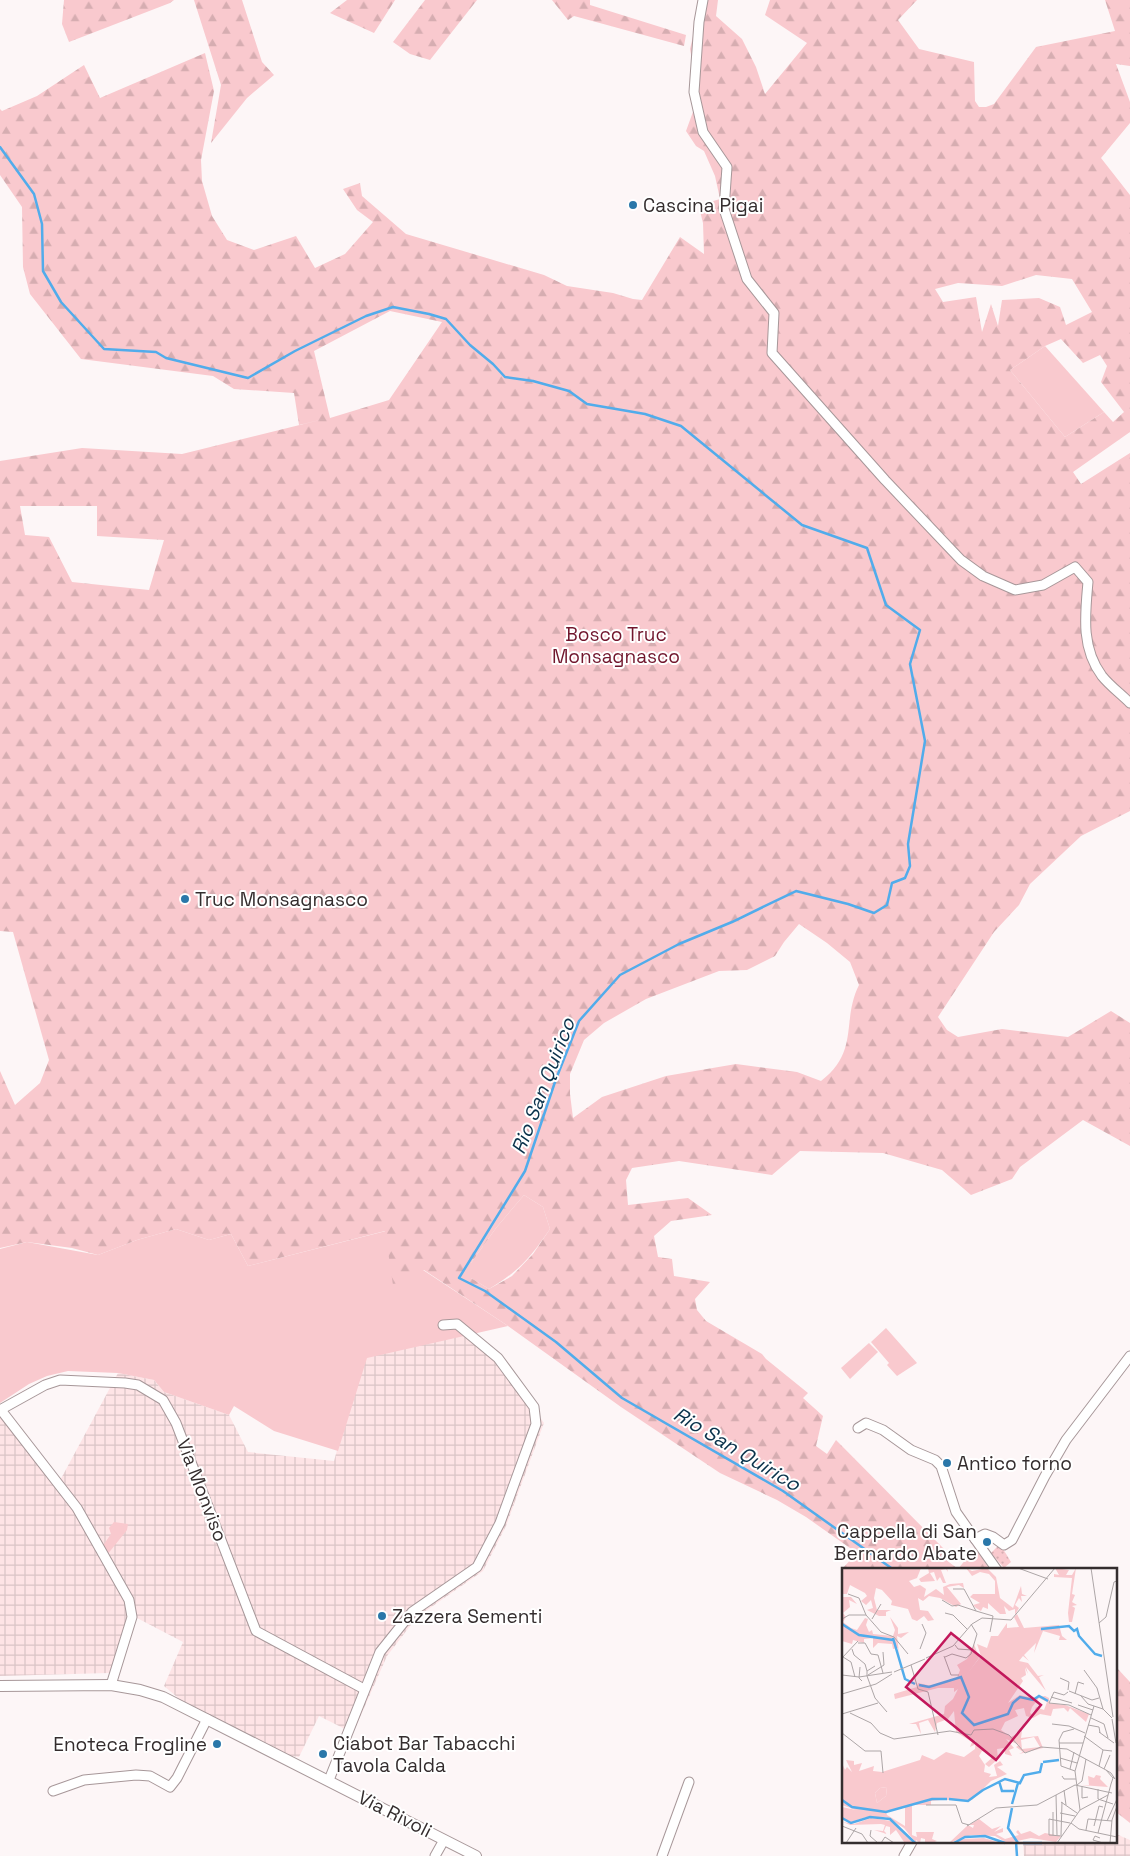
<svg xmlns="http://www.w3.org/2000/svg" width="1130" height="1856" viewBox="0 0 1130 1856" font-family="'Space Grotesk',sans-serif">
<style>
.industrial{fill:url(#industrial-grid)}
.grass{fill:#f9c9ce}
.forest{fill:url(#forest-firs);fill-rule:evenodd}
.park{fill:url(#park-dots)}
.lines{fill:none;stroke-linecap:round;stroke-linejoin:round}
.stream{stroke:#51aceb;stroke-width:2.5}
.minor-casing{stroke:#a79799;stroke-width:11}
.tertiary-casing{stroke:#a79799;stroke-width:12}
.minor{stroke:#fff;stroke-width:9}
.tertiary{stroke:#fff;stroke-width:10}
.poi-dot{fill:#2a77a9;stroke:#fff;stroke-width:2}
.labels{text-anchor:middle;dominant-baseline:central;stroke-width:4;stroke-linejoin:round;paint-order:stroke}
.poi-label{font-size:19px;fill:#342d2e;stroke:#fff;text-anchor:start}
.park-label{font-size:19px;fill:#71162d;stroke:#fff}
.street-label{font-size:19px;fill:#342d2e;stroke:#fff}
.water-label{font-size:20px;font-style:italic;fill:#0a324b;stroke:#fff}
.inset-river{fill:none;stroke:#51aceb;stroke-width:2.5}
.inset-road{fill:none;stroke:#ada6a7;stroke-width:1}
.view{fill:#c2185b;fill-opacity:0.15;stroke:#c2185b;stroke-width:2.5}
.inset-edge{fill:none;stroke:#342d2e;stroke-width:2.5}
</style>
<defs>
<pattern id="industrial-grid" width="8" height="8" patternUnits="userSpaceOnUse" patternTransform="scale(1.25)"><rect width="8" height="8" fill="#fee4e6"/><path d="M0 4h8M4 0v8" fill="none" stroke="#dac4c6"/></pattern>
<pattern id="forest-firs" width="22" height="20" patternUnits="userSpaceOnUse" patternTransform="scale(1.25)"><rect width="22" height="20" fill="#f9c9ce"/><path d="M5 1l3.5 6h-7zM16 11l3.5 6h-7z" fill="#d6adb1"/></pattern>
<pattern id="park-dots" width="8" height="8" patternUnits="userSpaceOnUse" patternTransform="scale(1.25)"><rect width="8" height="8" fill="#f9c9ce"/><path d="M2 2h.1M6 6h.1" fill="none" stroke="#d6adb1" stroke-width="1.8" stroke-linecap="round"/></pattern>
</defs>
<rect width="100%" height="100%" fill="#fdf6f7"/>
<!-- industrial -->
<g class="industrial">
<polygon points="444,1316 503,1365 544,1423 506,1526 483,1571 417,1617 387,1656 353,1733 319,1716 299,1757 260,1752 209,1724 164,1686 183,1642 137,1618 109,1673 0,1676 0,1408 57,1486 118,1373 154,1380 164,1392 229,1415 248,1452 334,1461 347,1414 361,1353"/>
<polygon points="1116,1834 1130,1840 1130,1856 1024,1856 1023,1842 1116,1842"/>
</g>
<!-- grass -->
<g class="grass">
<polygon points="1045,346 1104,412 1065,437 1010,370"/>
<path d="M524,1195L543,1207L550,1229C530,1258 519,1271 489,1289L471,1278V1263L496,1228Z"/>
<polygon points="176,1229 209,1240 231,1234 248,1266 386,1231 423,1270 508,1326 367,1358 338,1451 274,1431 234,1406 229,1415 164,1392 154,1380 118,1373 68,1371 47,1376 29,1384 0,1403 0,1249 27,1242 98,1255 137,1240"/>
<polygon points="886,1328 917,1363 897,1376 887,1365 889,1363 871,1342"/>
<polygon points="869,1343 878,1352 850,1379 841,1368"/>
<polygon points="114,1522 128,1524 127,1530 107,1555 102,1547 111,1534 109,1528"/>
</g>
<!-- forest -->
<g class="forest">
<polygon points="64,0 174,0 170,3 69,42 62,24"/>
<polygon points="194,0 242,0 262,62 274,75 247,98 211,143 221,85"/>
<polygon points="347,0 395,0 374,33 330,13"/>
<polygon points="425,0 477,0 430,60 410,54 393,42"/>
<polygon points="552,0 590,0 590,5 686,35 684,46 574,16 568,20"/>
<path d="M698,0H718L716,16L742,39L756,67L765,94L807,43L765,15L770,0H917L898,20L919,49L974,62L975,101L979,107H986L994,104L1036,47L1115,31L1105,0H1130V66L1116,64L1130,102V123L1101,158L1130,195V432L1073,472L1081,484L1130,453V811L1081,836L1030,884L1019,905L994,932L938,1017L947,1030L958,1037L1002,1029L1068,1037L1111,1011L1130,1023V1146L1083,1120L1020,1167L1012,1179L971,1195L942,1170L883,1153L800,1151L772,1175L679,1161L632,1168L626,1180L628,1205L688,1198L712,1215L671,1221L654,1236L658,1257L672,1259L674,1276L710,1282L695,1299L697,1310L706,1321L762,1354L766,1359L808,1393L803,1398L823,1416L816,1446L827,1454L836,1440L945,1550L941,1556L958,1569L975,1548L990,1570H844V1574L841,1570L857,1553L806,1517L777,1500L720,1473L621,1407L508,1326L424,1270L393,1285L385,1231L248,1266L231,1234L209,1240L176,1229L137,1240L98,1255L72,1248L27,1242L0,1248V1071L15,1105L40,1083L49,1060L13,932L0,931V461L82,448L182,454L328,418L299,425L294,393L234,389L213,376L81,359L30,294L23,267L22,207L0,175V109L2,111L37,96L84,65L100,98L205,53L214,91L201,160L202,181L212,216L227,240L254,250L296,236L315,268L345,254L373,222L357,210L343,189L360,183L362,196L406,234L544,275L567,286L613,293L633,299L642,300L680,237L704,254L703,223L700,211L710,202L720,199L715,176L704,151L696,146L686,131L694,109L693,65L690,49L697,20ZM1036,275L1072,279L1092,312L1066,325L1060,307L1039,298L1002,300L998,326L991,304L982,332L976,297L943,302L935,289L958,283L1002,286ZM390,311L442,322L389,400L330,418L314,351ZM1061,339L1083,363L1100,355L1107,366L1101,382L1124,412L1113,422L1104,412L1065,437L1010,370L1045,346ZM20,506H97V536L164,540L149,590L72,582L49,537L25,535ZM799,924L827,943L850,962L859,985C841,1021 860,1051 821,1081L797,1072L736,1064L666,1076L602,1097L573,1118L570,1094V1074L584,1040L604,1023L646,999L719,971L747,970L775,956L784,942ZM524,1195L543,1207L550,1229L533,1254L512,1276L489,1289L471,1278V1263L496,1228Z"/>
<polygon points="1116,1667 1130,1682 1130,1823 1116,1812"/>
</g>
<!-- park -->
<polygon class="park" points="1000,1544 1011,1562 1004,1568 991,1553"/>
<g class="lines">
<!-- stream -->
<g class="stream">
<polyline points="0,147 34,194 42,224 43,271 61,302 104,349 156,352 166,358 248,378 295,351 366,316 393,307 429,314 446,319 470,345 493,364 505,377 533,381 569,391 587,404 645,414 681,426 802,525 867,548 886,605 920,630 910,664 925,741 908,844 910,866 905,878 892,883 887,905 874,913 848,904 796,891 732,922 679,944 620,975 579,1021 556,1079 525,1171 459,1278 485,1291 556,1342 622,1398 783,1491 894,1570"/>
<polyline points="1016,1842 1017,1856"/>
</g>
<!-- minor casing -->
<g class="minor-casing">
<g id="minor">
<path d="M703,0L699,22L694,92L703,132L727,167L724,209L747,279L774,313L772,353L885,480L961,560L983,576L1015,590L1043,585L1075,567L1088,582C1085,615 1081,648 1102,676C1110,686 1121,694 1130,703"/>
<polyline points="0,1410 45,1385 60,1380 125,1383 138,1385 163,1400 176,1423 256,1631 364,1689"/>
<polyline points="1,1410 77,1508 129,1600 132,1617 111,1685"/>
<polyline points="858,1428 866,1423 883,1430 911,1450 935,1460 941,1466 956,1512 975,1539"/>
<polyline points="997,1570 975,1539 985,1534 993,1537 1004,1545 1012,1540 1045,1476 1066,1440 1130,1356"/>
<polyline points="329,1780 380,1652 412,1612 477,1567 500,1523 536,1424 534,1407 498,1358 457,1324 443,1325"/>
<polyline points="53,1791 84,1780 136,1775 150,1776 170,1787 177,1778 207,1719"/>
<polyline points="435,1856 444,1840"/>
<polyline points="662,1856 689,1782"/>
<polyline points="904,1856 912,1842"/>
</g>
</g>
<!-- tertiary casing -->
<g class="tertiary-casing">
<polyline id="tertiary" points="0,1686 111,1685 140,1690 163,1697 476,1856"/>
</g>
<!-- minor -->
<use href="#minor" class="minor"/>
<!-- tertiary -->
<use href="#tertiary" class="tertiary"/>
</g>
<!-- markers -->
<g class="poi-dot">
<circle cx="633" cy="205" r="5"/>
<circle cx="185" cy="899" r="5"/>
<circle cx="947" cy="1463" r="5"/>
<circle cx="987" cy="1542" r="5"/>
<circle cx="382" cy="1616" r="5"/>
<circle cx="217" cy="1744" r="5"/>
<circle cx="323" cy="1754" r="5"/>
</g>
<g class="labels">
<!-- poi labels -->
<g class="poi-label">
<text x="643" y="205">Cascina Pigai</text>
<text x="195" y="899">Truc Monsagnasco</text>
<text x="957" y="1463">Antico forno</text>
<text x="977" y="1531" text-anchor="end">Cappella di San<tspan x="977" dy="22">Bernardo Abate</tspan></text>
<text x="392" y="1616">Zazzera Sementi</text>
<text x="333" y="1743">Ciabot Bar Tabacchi<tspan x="333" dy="22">Tavola Calda</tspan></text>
<text x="207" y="1744" text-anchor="end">Enoteca Frogline</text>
</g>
<!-- park labels -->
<g class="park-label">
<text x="616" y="634">Bosco Truc<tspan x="616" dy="22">Monsagnasco</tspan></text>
</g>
<!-- street labels -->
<g class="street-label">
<text transform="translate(202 1490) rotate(69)">Via Monviso</text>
<text transform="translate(395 1814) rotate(27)">Via Rivoli</text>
</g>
<!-- water labels -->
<g class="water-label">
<text transform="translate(543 1086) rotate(-69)">Rio San Quirico</text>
<text transform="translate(737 1449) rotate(31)">Rio San Quirico</text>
</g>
</g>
<!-- overview -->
<g transform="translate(842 1568)">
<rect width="275" height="275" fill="#fdf6f7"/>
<path d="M213,0L227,2L224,7H230L234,0L230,26L233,27L230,34L235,37L230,38L233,40L230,54H227L226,45L230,10L212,9V6L217,7ZM132,76L137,90L124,108L115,110L118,102L115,97L125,91ZM45,219L44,228L35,235L33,225L38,220Z" fill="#f9c9ce"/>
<path d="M0,0H79L75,10L67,13L72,19L78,17L84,21L82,29L94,21L102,27L101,19L108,16L121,15L122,20L117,17L105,19L119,36L114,39L98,30L87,28L81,33L76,30L78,42L86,43L92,52L86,53L82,48L75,53L70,51L66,41L49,37L50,33L40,22L34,20L32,30L35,42H49L44,44V48H37L25,42L31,40L29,32L24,37L19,33L25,28L23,25L8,17L5,26H0ZM86,0H105L106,4L104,1L99,2L104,15H101L98,9L95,13L92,4L88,5L93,13L79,14L77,11L87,5ZM124,0L130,3L145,0L154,9L158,30L171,40L179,18L180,26L185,28H179L180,34L177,30L173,37L177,40L173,47V41L167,43L162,38L164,46H158L146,35V41L141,39L139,43L134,40L131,37L138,35L128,29L131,26H153V13L147,6L138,4L130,8ZM0,29H9L15,36L7,32L8,39L1,45L4,49L1,54L9,60L15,62L23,50L26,51L24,57L27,64L30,62L31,66L51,68L53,62L48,49L56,60V66L67,64L59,70L55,68L58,93L56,80L51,81L50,76L36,75L31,80V70L22,71V75L11,72L10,76L0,73ZM175,46L182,60L217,57L220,68L225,72H217L218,68L201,63L192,85L194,75L182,87L187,93L181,88L177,93L186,95L196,108L202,107L197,109L204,123L184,99L186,106L183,100L184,107L179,110L181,113L166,135L178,127L190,130L203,128L207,130V135L223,137L247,146L244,154L228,140L226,144L222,140L211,141L209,148L198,146L191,150L184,148L182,140L173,142L176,148L163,154L159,162L169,169L179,164L181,155L179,170L196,168L201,180L177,186L181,184L174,179L177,177L164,171L172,180L167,182L170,188L163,186L162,180L155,181L156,191L147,199L143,196L151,189L148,185L140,183L137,188L143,197L142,204L149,206L147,209L155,208L152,197L158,193L161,197L155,199L165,206L149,213L130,232H98L89,233V237H70V267L75,269L74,264H92L90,271L95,273L90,275H83V271L79,270L78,275L74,272V275L62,260L44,249H24L9,254L0,249V239L14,242L0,237V195L3,202L5,199L10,204L4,192L12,193V197L20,195L17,203L32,198L31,203L40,204L78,192L80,187L92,192L104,184L122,189L133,181L134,171L132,177L128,179L130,174L114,164L112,143L106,151L95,155L93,164L86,152L77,155L79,166L74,156H67L102,146L103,138L111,131L116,121L112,124V120H96L53,131L52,126L75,119L76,115L90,118L124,107L139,88L135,76L145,80L149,68H156L165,55V60L177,59L172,49ZM197,130L205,134L202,142L194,139L191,147L188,145L190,139ZM192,169L198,179L180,181L179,172ZM45,219L44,228L35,235L33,225L38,220ZM63,239V258L45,247L44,244ZM29,250L49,253L71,275L62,274L54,262L48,267V259L44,258L42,263L45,266L32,262L41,263L43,257L39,256L8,257L1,254L12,256ZM137,251L150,261L159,258L152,264L161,260V264L154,266L163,271L177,267L174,264L176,262L179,266L188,263L197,268L203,265L219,268L214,274L189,270L165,275L153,268L129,267L107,275L126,257L131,260L132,257H127ZM142,270L159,275H113L122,271Z" fill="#f9c9ce" fill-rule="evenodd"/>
<path d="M254,207L259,208L258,211L266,219L239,217H247L246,208L252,210Z" fill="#f9c9ce"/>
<path class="inset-river" d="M0,56L17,67L51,72M199,61L227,58L232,63L235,61L237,68L253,86L260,88M51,70L63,111L73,116M77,117L87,119L119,109L127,129L120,145L132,157L166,146L171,135L178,129L191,132L197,128L206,133M201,194L217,192M157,213L160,223H172M141,222L163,211L178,215L182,207L198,204L200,195M107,231L126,233L141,222M0,232L10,239L44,244L90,231H105M170,236L176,215M170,240L166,260L176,275M0,250L9,255L28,249L48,251L73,275M112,275L123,269L143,268L163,275M181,275H200"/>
<path class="inset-road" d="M176,0L206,11M249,0L271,149M111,21H122L134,43L151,48L148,64M6,26L17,30L24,47L39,64L52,69L66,86M100,32L110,38L116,37L134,43M103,45L111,47L125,61M0,51L7,47H24M30,51L39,36M257,55L264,49L272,14L275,13M16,75H23L29,86L36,87L41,105M113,77L116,81L130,82M10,81L12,87L23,96L25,103M78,81L84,65L80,56M102,88L109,107H117M1,89L9,94L13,109M103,89L110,86L124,90L129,86L135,66L129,56M0,90L16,73M84,90L111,78L130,56L140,50L169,52L213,0M69,97L76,121L86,124L96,167M33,98L25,103V108L33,130L45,144M18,99L17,110L20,113M242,102L255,120L261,141L270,150M52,104L83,91M0,107L17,109L50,104M26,107L42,97L41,84M218,110L227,114L226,122M227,123L250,132L257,130M226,124L222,127L212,124L207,135L227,137L249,147M0,126L34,116L50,106M233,126L236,114L242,116M239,128L246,136L261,141M209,129L230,135M236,137L251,142M8,145L29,155L38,165L52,171L108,163L129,167L132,162L151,161L167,167L183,185L199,179L225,181L264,202M0,146L36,135M249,150L262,156L266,170M270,151L274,175M210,156L227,158L243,165M246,157L257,159L258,165M232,161L221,164L217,172L219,198L233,203M257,164L272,175M0,165L23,183H39L41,205M242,168L261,182L270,183M217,175H241M218,190L235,195M257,198L261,182M228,201L232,184M262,201L268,187M264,202L269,205L273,211L271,209M264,202L271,210L269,216M220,208L222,211H234M235,217L240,213L244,191M240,218V230L246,229M256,221V231L271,236M222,222L224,237M214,227L215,267M219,234L235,245M84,237H114L120,255L127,257M238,242L233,203L252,138M218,245L233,248M265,253L275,231M229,255L237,261L275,269M0,258L20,266L26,275M125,258L154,240L195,237L233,217L270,225M252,258L257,238L261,239M29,262L28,268L36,275M244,262L246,251L270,253M256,265L269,216M211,267V244M219,267L220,234M220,268L207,267V251L228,255M258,270L253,268L251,272L261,275M4,275L14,260M39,275L43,269L52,275M215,275L238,242L266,227M268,275L270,252L275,238"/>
<path class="view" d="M109,65L199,137L154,192L64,119Z"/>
<rect width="275" height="275" class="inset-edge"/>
</g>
</svg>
